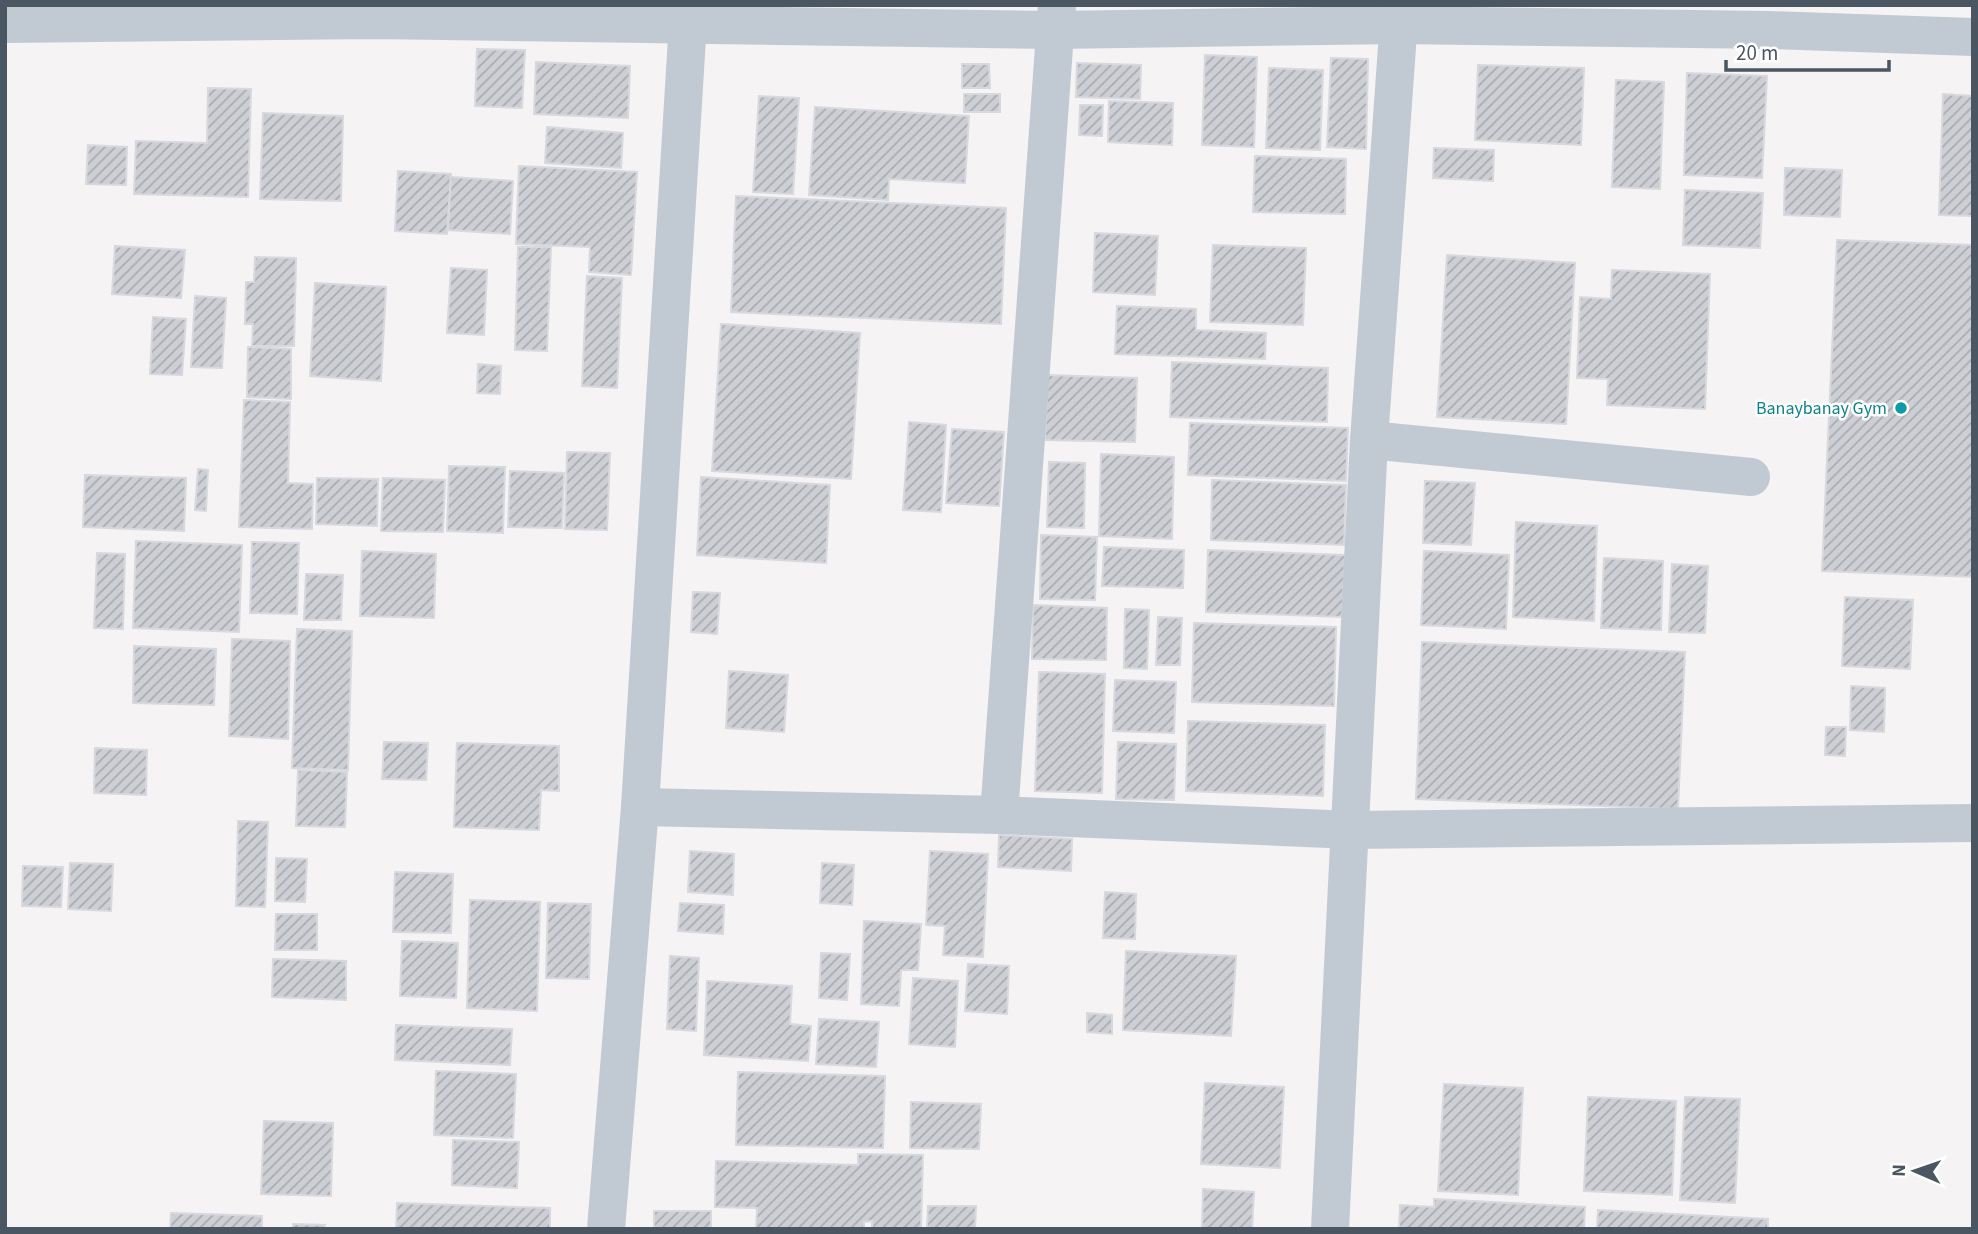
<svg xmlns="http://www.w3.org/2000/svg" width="1978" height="1234" viewBox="0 0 1978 1234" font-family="'Source Sans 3',sans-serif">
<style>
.building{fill:url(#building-hatch);stroke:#d7d9de;stroke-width:2}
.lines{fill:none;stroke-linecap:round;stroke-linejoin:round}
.minor{stroke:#c1cad2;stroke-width:38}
.culture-dot{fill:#0f9aa8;stroke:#fff;stroke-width:2.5}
.labels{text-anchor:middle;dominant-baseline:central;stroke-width:5;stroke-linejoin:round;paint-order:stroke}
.culture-label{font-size:18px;fill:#0d838f;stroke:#fff;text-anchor:end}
</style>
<defs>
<pattern id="building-hatch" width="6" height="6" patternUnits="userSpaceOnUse" patternTransform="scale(1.75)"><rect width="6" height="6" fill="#cdcfd5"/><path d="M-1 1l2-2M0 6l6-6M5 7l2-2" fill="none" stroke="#a8abb0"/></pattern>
</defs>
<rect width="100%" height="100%" fill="#f5f3f3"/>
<!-- building -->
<g class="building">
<polygon points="477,49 525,50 522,108 475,106"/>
<polygon points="1205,55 1257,57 1254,147 1202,145"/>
<polygon points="1331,58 1368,59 1366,149 1327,147"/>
<polygon points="536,62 630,66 628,118 534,114"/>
<polygon points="1077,63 1141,65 1140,99 1076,97"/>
<polygon points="962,64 989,64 990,88 962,88"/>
<polygon points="1478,65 1584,68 1581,145 1475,140"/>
<polygon points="1269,68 1323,70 1320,150 1266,148"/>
<polygon points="1687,73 1767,76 1762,178 1684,175"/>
<polygon points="1616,80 1664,82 1660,189 1612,187"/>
<polygon points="208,88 251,89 248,197 134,194 136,141 207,143"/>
<rect x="964" y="94" width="36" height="18"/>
<polygon points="1943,94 1973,96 1973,216 1939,215"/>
<polygon points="759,96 799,98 793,194 753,192"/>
<polygon points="1109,101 1173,103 1172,145 1108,142"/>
<polygon points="1080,105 1103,105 1102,136 1079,135"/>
<polygon points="815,107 969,116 965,183 889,179 888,200 809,195"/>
<polygon points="263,113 343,116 341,201 260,199"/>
<polygon points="547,127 623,133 621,168 545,163"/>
<polygon points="88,145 127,147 126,185 86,184"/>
<polygon points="1434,148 1494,150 1493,181 1433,178"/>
<polygon points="1255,156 1346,159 1345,214 1253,212"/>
<polygon points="519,166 637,172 631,275 589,272 590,247 516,244"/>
<polygon points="1785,168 1842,170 1840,217 1784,215"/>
<polygon points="398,171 451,174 447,234 395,231"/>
<polygon points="451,177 513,181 510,234 448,230"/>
<polygon points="1685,190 1763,193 1760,248 1683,245"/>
<polygon points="736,196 1006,208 1001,324 731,312"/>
<polygon points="1095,233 1158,236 1155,295 1093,292"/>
<polygon points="1837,240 1973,245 1973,577 1822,571"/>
<polygon points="1213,245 1306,248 1303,325 1210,322"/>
<polygon points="115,246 185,250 181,298 112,294"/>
<polygon points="518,247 551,247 547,351 515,350"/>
<polygon points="1447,255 1575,263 1566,424 1437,417"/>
<polygon points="255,257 296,258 294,346 252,346 253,324 245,324 246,282 254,282"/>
<polygon points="451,268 487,270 484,335 447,333"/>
<polygon points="1612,270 1710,274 1705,409 1607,405 1608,379 1577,378 1580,297 1611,299"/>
<polygon points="587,276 622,278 617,388 582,386"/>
<polygon points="315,283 386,287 381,381 310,376"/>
<polygon points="195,296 226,298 222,368 191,367"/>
<polygon points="1117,306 1196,309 1196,330 1266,333 1265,359 1115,354"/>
<polygon points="153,317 186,319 182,375 150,374"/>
<polygon points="721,324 860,333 851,479 712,471"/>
<polygon points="248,347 291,349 291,399 247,397"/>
<polygon points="1172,362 1328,368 1327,422 1170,417"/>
<polygon points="478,364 501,366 500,394 477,393"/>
<polygon points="1048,375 1137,378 1135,442 1045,440"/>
<polygon points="244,400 290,402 288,483 313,484 312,529 239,527"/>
<polygon points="909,422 946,425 941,512 903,510"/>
<polygon points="1190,423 1348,428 1346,481 1188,475"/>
<polygon points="952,429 1004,432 999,506 946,503"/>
<polygon points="567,452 610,453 607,530 565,529"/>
<polygon points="1101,454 1174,457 1172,539 1099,536"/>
<polygon points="1049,462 1085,463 1084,528 1047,527"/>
<polygon points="449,466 505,467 503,533 447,531"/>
<polygon points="198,469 208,470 206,511 195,510"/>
<polygon points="510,471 564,473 562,528 508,527"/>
<polygon points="85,475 186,478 184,531 83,527"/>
<polygon points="701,477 830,485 826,563 697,555"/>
<polygon points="317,478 378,479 377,526 316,524"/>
<polygon points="383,478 445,480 443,532 381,531"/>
<polygon points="1212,480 1346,485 1344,545 1211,540"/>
<polygon points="1425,481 1475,483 1471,545 1423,543"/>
<polygon points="1516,522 1597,526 1594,621 1513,617"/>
<polygon points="1041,535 1097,537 1095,600 1040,599"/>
<polygon points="136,541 242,545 239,632 133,628"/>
<polygon points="252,542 299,543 297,614 250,613"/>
<polygon points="1104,547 1184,550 1183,588 1102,586"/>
<polygon points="1208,550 1345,555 1342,617 1206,612"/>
<polygon points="362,551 436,554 434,618 360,616"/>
<polygon points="1424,551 1509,555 1506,629 1421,625"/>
<polygon points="97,553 125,554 123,629 94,628"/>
<polygon points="1604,558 1663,561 1661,630 1601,628"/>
<polygon points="1672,564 1708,566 1705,633 1669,632"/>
<polygon points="306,574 343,575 341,620 304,620"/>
<polygon points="693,592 720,593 717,634 691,632"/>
<polygon points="1845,597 1913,600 1910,669 1842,666"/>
<polygon points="1033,605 1107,608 1106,660 1032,659"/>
<polygon points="1125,609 1149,610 1147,669 1124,668"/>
<polygon points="1158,617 1182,618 1180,665 1156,665"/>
<polygon points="1194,623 1336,627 1334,706 1192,702"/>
<polygon points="297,629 352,631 348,770 292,768"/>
<polygon points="232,639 290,641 288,739 229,736"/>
<polygon points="1422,642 1685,652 1678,809 1416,799"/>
<polygon points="134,646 216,649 214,705 133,703"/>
<polygon points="729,671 788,675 784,732 726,728"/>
<polygon points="1039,672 1105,674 1102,793 1035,791"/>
<polygon points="1115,680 1176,682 1174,733 1113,731"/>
<polygon points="1851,686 1885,688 1884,732 1850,730"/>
<polygon points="1188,721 1325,725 1323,796 1186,791"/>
<polygon points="1826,727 1846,727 1845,756 1825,755"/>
<polygon points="384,742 428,743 426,780 382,779"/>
<polygon points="1118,742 1176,744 1174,800 1116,799"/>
<polygon points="457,743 559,746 559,791 541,790 539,830 454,827"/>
<polygon points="95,748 147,750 146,795 94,793"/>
<polygon points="298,770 347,772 345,827 296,826"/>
<polygon points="238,821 268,822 265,907 236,906"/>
<polygon points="999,835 1072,839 1071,871 998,867"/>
<polygon points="690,851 734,854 733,895 688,892"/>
<polygon points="930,851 988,854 983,957 943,955 945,926 926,925"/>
<polygon points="276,858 307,859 305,902 275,901"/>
<polygon points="70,863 113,864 111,911 68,909"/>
<polygon points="822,863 854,865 852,905 820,903"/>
<polygon points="23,866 63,867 61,907 22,906"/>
<polygon points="395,872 453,874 451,933 393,932"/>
<polygon points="1105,892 1136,894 1135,939 1103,938"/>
<polygon points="470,900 540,902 537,1011 467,1008"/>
<polygon points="548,903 591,904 589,979 546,978"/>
<polygon points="680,903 724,905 723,934 678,931"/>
<polygon points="276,914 317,914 317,950 275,950"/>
<polygon points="864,921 921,924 918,970 901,970 899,1006 861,1004"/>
<polygon points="402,941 458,943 456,998 400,996"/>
<polygon points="1126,951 1236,956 1231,1036 1123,1030"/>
<polygon points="821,953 850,954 847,1000 819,998"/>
<polygon points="670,956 699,958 696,1031 667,1029"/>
<polygon points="273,959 346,961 346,1000 272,997"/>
<polygon points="968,964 1009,966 1007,1014 965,1011"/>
<polygon points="913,978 958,981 955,1047 909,1044"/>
<polygon points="707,981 792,986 790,1024 811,1026 808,1061 704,1055"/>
<polygon points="1087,1013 1112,1015 1112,1034 1087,1032"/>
<polygon points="819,1019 879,1022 876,1067 816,1064"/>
<polygon points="396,1025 512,1029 510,1065 395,1060"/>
<polygon points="436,1071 516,1074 513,1138 434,1135"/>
<polygon points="738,1072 885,1076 883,1148 736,1145"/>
<polygon points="1205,1083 1284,1087 1280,1168 1201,1164"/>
<polygon points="1444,1084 1523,1088 1518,1195 1438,1191"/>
<polygon points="1588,1097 1676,1101 1672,1195 1584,1191"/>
<polygon points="1685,1097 1740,1099 1735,1203 1680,1200"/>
<polygon points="911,1102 981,1104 979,1149 910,1148"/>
<polygon points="264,1121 333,1123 331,1196 261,1194"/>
<polygon points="453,1140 519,1142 517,1188 452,1185"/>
<polygon points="858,1154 923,1155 921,1229 872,1229 872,1221 864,1222 864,1229 756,1229 757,1208 715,1207 716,1161 858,1165"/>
<polygon points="1203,1189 1254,1192 1252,1229 1202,1229"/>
<polygon points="1434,1199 1585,1207 1584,1229 1399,1229 1400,1205 1434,1207"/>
<polygon points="397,1203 550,1208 550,1229 396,1229"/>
<polygon points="928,1206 976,1206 975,1229 927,1229"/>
<polygon points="1598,1210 1768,1219 1768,1229 1597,1229"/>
<rect x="654" y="1211" width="57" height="18"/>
<polygon points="171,1213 262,1216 262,1229 170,1229"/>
<polygon points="293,1224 325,1225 324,1229 293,1229"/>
</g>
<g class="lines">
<!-- minor -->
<g class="minor">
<polyline points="5,24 375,20 1055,30 1398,25 1768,30 1973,37"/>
<polyline points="1369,440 1751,477"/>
<polyline points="640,807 999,815 1352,830 1973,823"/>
<polyline points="999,815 1057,5"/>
<polyline points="606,1229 640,807 689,5"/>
<polyline points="1330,1229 1369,440 1400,5"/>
</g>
</g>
<!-- markers -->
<circle class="culture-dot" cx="1901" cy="408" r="7"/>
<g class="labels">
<!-- culture labels -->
<g class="culture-label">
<text x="1887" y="408">Banaybanay Gym</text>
</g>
</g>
<!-- border -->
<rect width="1978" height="1234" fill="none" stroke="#4a5661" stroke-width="14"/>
<!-- north arrow -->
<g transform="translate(1915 1171) rotate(272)" stroke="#ffffff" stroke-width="5" paint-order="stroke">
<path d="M0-5L12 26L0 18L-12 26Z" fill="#4a5661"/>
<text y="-10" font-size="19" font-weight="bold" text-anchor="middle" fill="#4a5661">N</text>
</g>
<!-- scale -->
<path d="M1726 60v10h163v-10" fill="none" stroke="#4a5661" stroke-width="3.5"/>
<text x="1736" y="60" font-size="21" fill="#4a5661" stroke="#ffffff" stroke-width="5" paint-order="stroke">20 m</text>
</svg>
